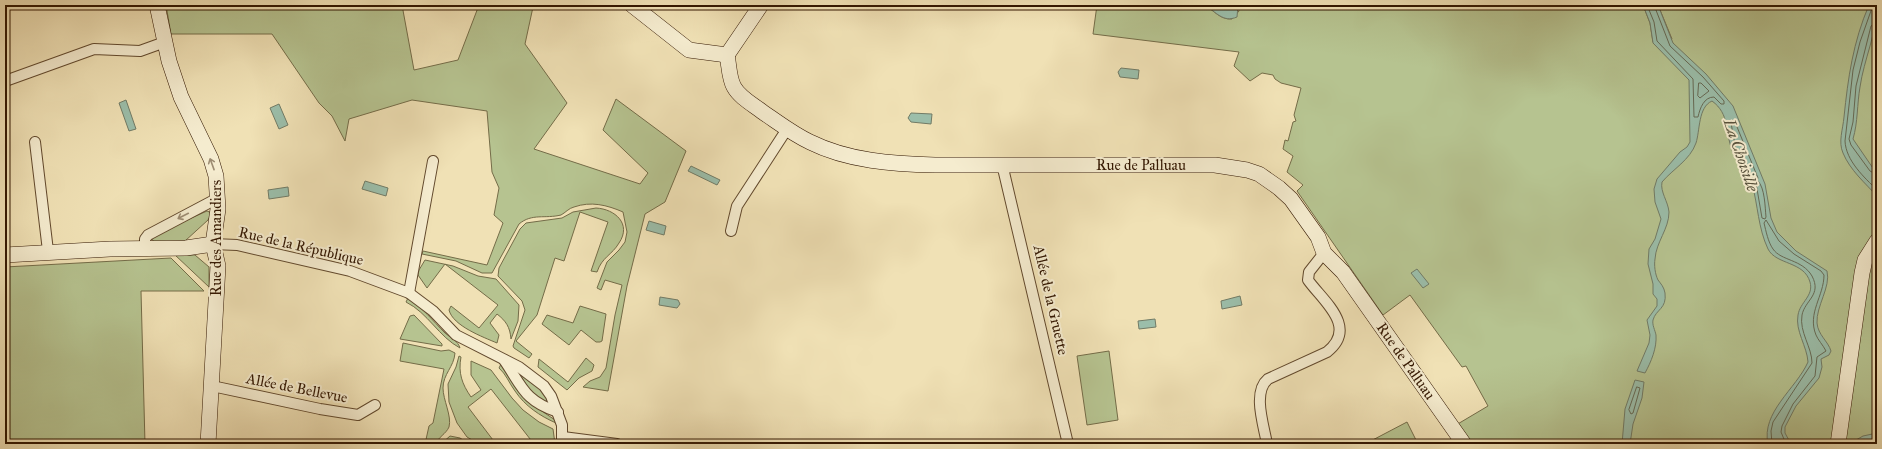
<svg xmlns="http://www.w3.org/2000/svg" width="1882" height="449" viewBox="0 0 1882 449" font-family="'IM FELL Great Primer',serif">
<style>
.green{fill:#b6c390;stroke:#746c48}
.water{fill:#9bbeaa;stroke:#717b66}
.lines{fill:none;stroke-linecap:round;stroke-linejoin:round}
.shore{stroke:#666a55;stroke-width:1}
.street-casing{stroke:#62492d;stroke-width:12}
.secondary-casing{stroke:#321600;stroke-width:16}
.street{stroke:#f5eccf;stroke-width:10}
.secondary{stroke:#f5eccf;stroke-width:15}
.oneway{stroke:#9d8c72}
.labels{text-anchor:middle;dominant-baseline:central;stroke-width:4;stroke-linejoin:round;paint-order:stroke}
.street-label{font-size:15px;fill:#321600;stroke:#f5eccf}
.water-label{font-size:16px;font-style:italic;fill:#57513c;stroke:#f5eccf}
</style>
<rect width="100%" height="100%" fill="#f0e1b5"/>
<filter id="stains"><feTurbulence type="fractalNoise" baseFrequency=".005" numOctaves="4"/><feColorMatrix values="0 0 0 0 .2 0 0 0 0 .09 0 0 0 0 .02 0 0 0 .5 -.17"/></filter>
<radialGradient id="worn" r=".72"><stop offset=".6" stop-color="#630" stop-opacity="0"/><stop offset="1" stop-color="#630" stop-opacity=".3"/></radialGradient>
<!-- green -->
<g class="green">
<path d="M166,5H402L414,70L458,60L479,5H528L533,7L525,44L567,103L534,149L640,184L648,173L603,130L616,99L686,151L665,202L645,214L627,286L608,391L583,387L590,381L600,377L606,368L615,315L622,285L605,280L601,290L597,288L607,262L619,250L625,242L627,232L623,212C607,205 591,201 574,207C569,208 565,213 561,215C545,219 532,213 519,224L492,273H482L456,261L422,254L423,251L487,265L503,223L494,215L499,188L492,172L487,111L412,100L349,119L345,141L332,116L319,103L272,34H171Z"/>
<path d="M1097,5H1205C1214,11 1221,20 1232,19L1239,11L1238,5H1643L1650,23L1653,42L1672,39L1658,5H1877V444H1470L1456,425L1488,406L1466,366L1462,367L1410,295L1383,315L1297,191L1303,185L1287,172L1293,156L1283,149L1285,140L1288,141L1293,122L1296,121L1294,115L1301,88L1281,83L1275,79L1273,75L1262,73L1250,81L1234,66L1239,52L1093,34Z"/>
<path d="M596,208C615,209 632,224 619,243C612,255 602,257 597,272L591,271L608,222L580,212L564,261L555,258L537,315L516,341L532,354L529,358L514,348L513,346L525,310L522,301L498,276L499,268L520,229L526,223L562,218L573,212Z"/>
<polygon points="207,211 212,213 208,220 185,241 154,242 152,239 153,235"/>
<polygon points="175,255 195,255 209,267 209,287"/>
<polygon points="171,258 204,291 141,291 145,444 5,444 5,267"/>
<path d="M425,260L453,266L478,276L496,279L519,305L518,321L511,339C510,327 506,321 497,314L490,323L499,335L497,343C483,337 453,326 449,310L451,306L479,328L498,305L445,264L427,288L418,275L419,270Z"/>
<path d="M408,298C423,308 432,320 445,333C451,338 458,341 460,348C439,337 428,313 406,302Z"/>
<polygon points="580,306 606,314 602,341 600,342 596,342 581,330 569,345 542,324 547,315 573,323"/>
<polygon points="414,315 442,344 442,346 400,339 410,316"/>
<path d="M403,343L441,351L449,350L455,353C454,367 443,374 443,388C443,400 452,416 449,427C446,434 438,437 436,444H425L429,426L433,423L444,369L400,361Z"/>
<polygon points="1109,351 1118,420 1087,425 1077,356"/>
<path d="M459,356L461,357C458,373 462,384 471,397L481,390L471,375V361L491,370L512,398L523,410L539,422L553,429L555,444H534L491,389L468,407L496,444H479L467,437L457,423L449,402L448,384L456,367Z"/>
<polygon points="586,358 594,365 592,371 579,378 567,390 538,367 539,359 568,382"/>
<path d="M501,364L533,405L555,420L556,423C540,416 525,406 515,391C509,383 506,374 499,368Z"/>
<polygon points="519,373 532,380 547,396 546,403 532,394"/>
<polygon points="1407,422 1418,444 1365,444"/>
<polygon points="450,436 460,438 469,444 441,444"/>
</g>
<!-- water -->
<g class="water">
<path d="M1205,5H1238L1237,17C1223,23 1216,12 1205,5Z"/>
<path d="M1643,5H1658L1673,43L1706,74L1733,106L1765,184L1771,218L1777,232L1796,251L1827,271C1831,287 1816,306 1817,323C1818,335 1828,341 1831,351L1829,355L1821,359L1822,367L1819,378L1796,406L1785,427V433L1791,444H1768C1761,412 1796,389 1808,362C1807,346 1795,331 1798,315C1800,302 1814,296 1810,282C1804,261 1776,265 1768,249C1758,228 1758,205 1752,184C1749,172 1737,162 1732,150C1725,132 1730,114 1712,101C1698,107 1700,131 1696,143C1690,160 1673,169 1662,182C1660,192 1668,201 1669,212C1669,229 1656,242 1655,259C1654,265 1655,274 1658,280C1661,284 1664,287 1665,293C1667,309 1656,309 1653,320C1652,325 1655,330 1656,335C1657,348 1651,362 1645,373L1637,371L1649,343L1650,335L1647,320L1657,306V299L1653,294V284L1648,264L1649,249L1655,239L1661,219L1655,202L1654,189L1657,179L1680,152L1687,147L1690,142L1689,80L1653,43L1650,23Z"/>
<path d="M1869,5H1877C1877,33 1864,59 1860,87C1857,104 1858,122 1853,139L1877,174V196C1865,183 1850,170 1843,153C1838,142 1843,129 1844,117C1848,78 1853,42 1869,5Z"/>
<polygon points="1121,68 1139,70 1138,79 1120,77 1118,72"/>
<polygon points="126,100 136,129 129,131 119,103"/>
<polygon points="279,104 288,125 279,129 270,108"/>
<polygon points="911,113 932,114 931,124 911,122 908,118"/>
<polygon points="691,166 720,180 717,185 688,171"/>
<polygon points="365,181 388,188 386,196 362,189"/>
<polygon points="288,187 289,196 269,199 268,190"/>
<polygon points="649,221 666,226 664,235 646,230"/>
<polygon points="1417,269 1429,284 1423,288 1411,273"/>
<polygon points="1240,296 1242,305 1222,309 1221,301"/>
<polygon points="660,297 678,300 680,304 677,308 659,305"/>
<polygon points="1155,319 1156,327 1139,329 1138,321"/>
<polygon points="1635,380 1644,382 1642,398 1633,424 1630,444 1622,444 1625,409"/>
<polygon points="1877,433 1877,444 1849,444 1863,436"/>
</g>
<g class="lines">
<!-- shore -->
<g class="shore">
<path d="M1647,5L1654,22L1657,41L1693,79L1694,117H1698C1700,108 1704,97 1714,97L1721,104H1724V101L1703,77L1670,46L1654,5"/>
<path d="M1873,5L1860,42L1853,70L1845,141C1846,161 1864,177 1877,190"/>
<polyline points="1877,22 1871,26 1856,86 1853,122 1849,139 1851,145 1870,171 1877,175"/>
<polygon points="1699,83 1701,83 1709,91 1700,98 1698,96"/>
<polygon points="1733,121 1735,122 1758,178 1757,180 1751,174 1736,150 1731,123"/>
<path d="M1758,181C1765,188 1765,207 1766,217L1765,219L1762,218L1756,183Z"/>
<polygon points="1637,387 1640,388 1633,413 1631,414 1629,410"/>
<path d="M1772,444L1771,431L1773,422L1812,363C1812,347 1799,332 1802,315C1805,300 1822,295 1812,276C1802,259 1781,261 1773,249C1768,242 1766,231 1764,223L1766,220L1779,241L1794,254L1821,271L1824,275C1824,296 1807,313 1816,335C1818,340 1823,345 1826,351L1817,357L1815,376L1793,404L1782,426L1781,432L1786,444"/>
</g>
<!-- street casing -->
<g class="street-casing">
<g id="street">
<polyline points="8,80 94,49 140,51 165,42"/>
<polyline points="35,142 48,251"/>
<polyline points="1002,164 1068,444"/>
<polyline points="731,231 737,206 787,129"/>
<polyline points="213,244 237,245 350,271 409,293 433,311 456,335 519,367 544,386 551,396 562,425 562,444"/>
<polyline points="145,247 145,239 148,235 218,198"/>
<polyline points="409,293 433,161"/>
<path d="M504,360C522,386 524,401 558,412"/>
<polyline points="212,386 320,409 358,415 375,405"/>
<polyline points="563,437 617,444"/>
<path d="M1267,444C1264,426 1252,392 1268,379L1327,352C1359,327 1322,300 1308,280L1309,272L1324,253"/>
</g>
</g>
<!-- secondary casing -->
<g class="secondary-casing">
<g id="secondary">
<polyline points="157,5 169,61 181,97 211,159 216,176 218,209 213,244 218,266 208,444"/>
<polyline points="632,5 689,50 727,55"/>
<path d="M727,55C729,64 729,79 734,87C740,98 754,105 764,113C779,123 793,134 810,142C848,161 893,164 935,165H1215L1247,170L1259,174L1279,188L1291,199L1318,237L1324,253L1343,272L1464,444"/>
<polyline points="727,55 761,5"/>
<polyline points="5,255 110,249 186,248 213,244"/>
<polyline points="1838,444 1862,273 1865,260 1877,241"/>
</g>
</g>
<!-- street -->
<use href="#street" class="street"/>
<!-- secondary -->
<use href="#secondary" class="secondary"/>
</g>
<!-- one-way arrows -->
<defs><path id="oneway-shaft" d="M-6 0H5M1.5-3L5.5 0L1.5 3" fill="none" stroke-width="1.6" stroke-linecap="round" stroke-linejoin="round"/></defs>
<g class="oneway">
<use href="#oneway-shaft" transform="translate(212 164) rotate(-110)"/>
<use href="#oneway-shaft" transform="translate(183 216) rotate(153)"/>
</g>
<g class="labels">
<!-- street labels -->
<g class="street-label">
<text x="1141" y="165">Rue de Palluau</text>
<text transform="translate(216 238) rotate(-90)">Rue des Amandiers</text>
<text transform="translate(301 246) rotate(13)">Rue de la République</text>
<text transform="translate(1051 300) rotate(77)">Allée de la Gruette</text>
<text transform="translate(1406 361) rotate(55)">Rue de Palluau</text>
<text transform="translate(297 388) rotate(11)">Allée de Bellevue</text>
</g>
<!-- water labels -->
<g class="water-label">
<text transform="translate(1741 155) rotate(71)">La Choisille</text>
</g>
</g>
<!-- margin -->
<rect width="1882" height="449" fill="none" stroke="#f0e1b5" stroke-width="20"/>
<rect x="6" y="6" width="1870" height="437" fill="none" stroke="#321600" stroke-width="2"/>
<rect x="10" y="10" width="1862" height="429" fill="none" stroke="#321600"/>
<rect width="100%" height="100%" filter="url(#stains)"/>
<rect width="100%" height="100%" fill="url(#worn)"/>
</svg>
